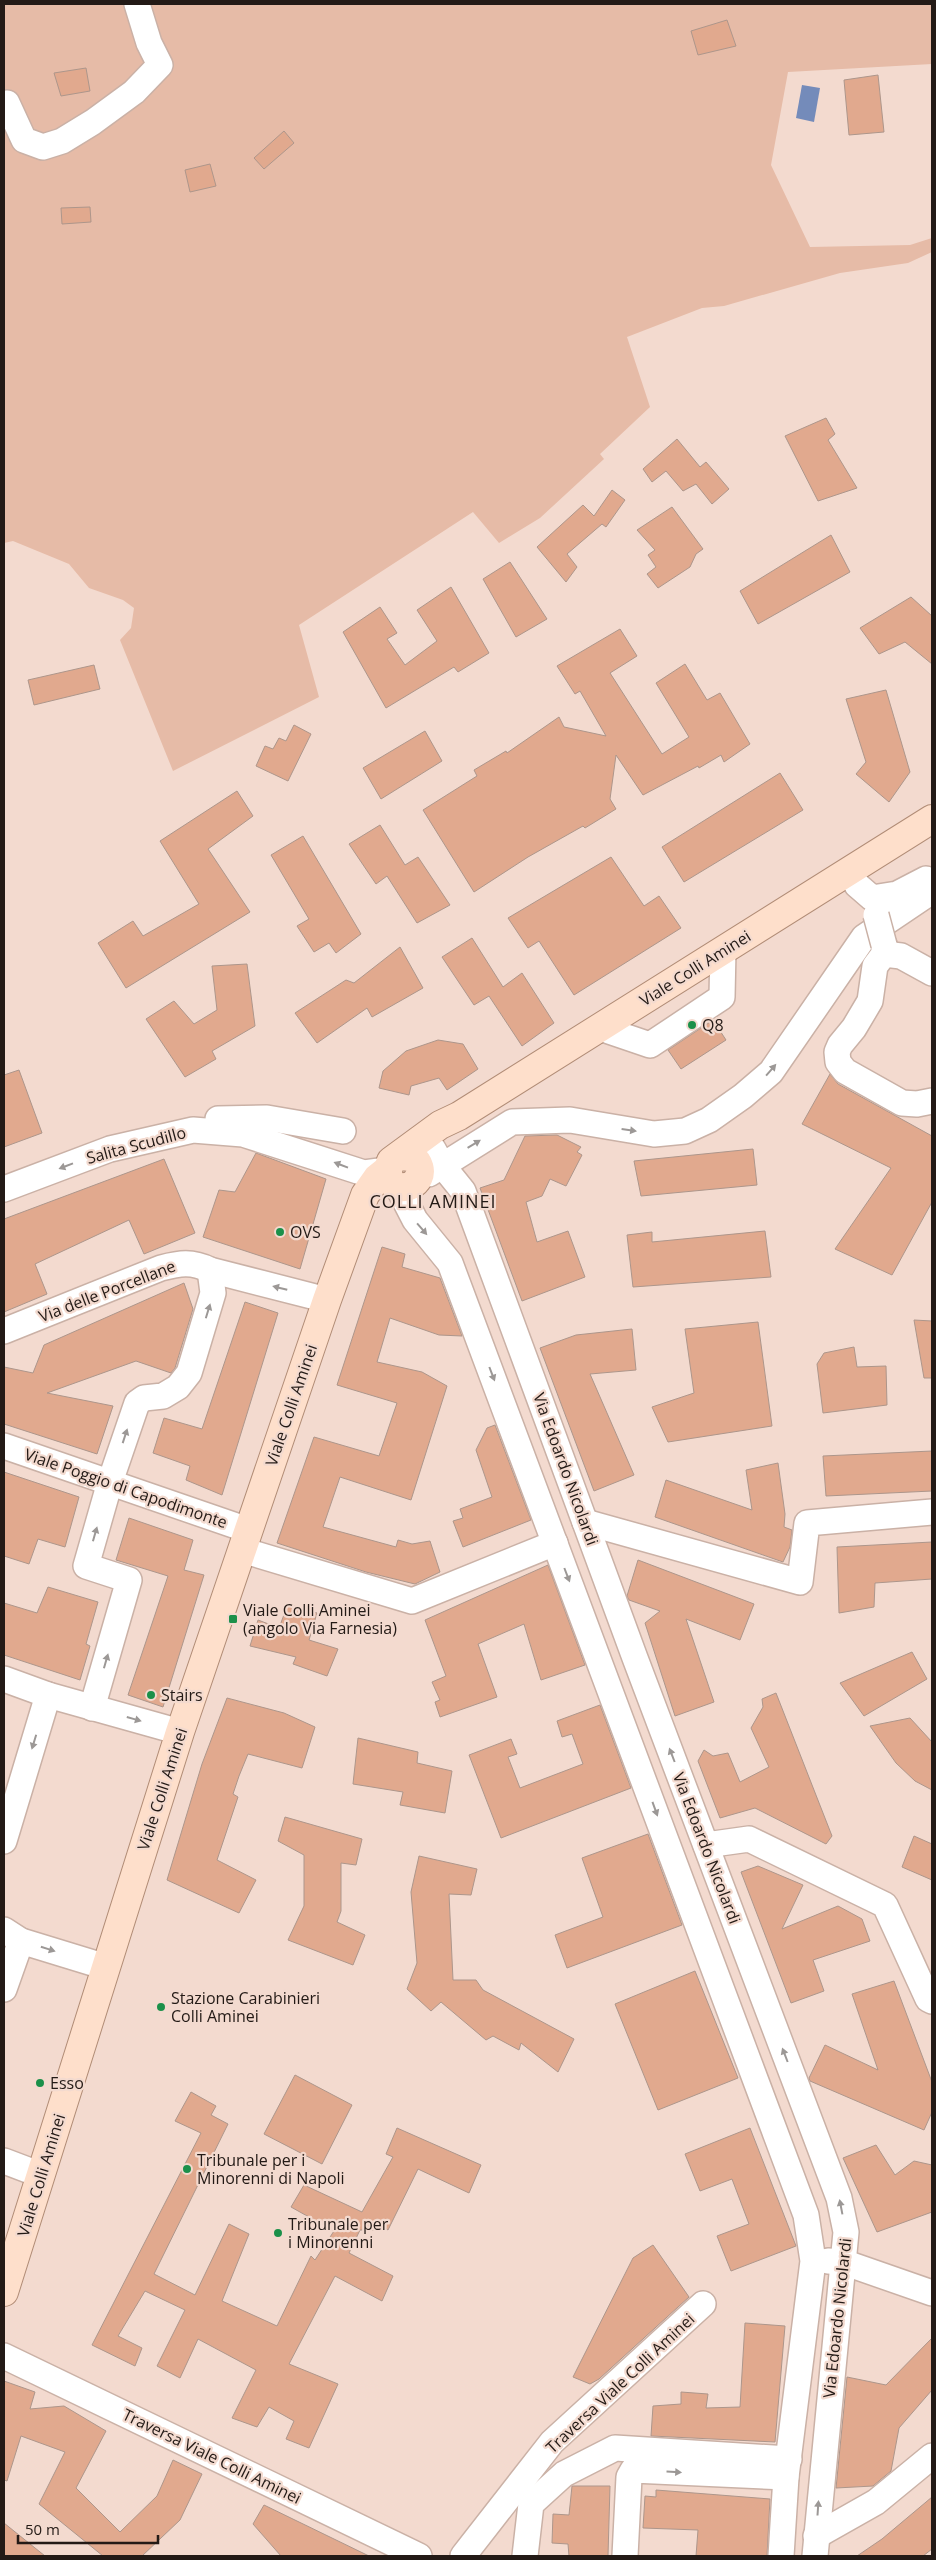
<svg xmlns="http://www.w3.org/2000/svg" width="936" height="2560" viewBox="0 0 936 2560" font-family="'Open Sans',sans-serif">
<style>
.green{fill:#e6bba7}
.water{fill:#748bba}
.building{fill:#e1a98e;stroke:#ad968b}
.lines{fill:none;stroke-linecap:round;stroke-linejoin:round}
.minor-casing{stroke:#cab1a6;stroke-width:28}
.major-casing{stroke:#b18c76;stroke-width:30}
.minor{stroke:#fff;stroke-width:25}
.major{stroke:#fedfcb;stroke-width:28}
.minor-bridge-casing{stroke:#cab1a6;stroke-width:28;stroke-linecap:butt}
.minor-bridge{stroke:#fff;stroke-width:25}
.oneway{fill:#9c9896}
.poi-dot{fill:#1b904a;stroke:#f3dacf;stroke-width:2}
.labels{text-anchor:middle;dominant-baseline:central;stroke-width:4.5;stroke-linejoin:round;paint-order:stroke}
.street-label{font-size:16px;fill:#231a16;stroke:#f3dacf}
.poi-label{font-size:16px;fill:#231a16;stroke:#f3dacf;text-anchor:start}
.neighbourhood-label{font-size:18px;letter-spacing:1px;fill:#231a16;stroke:#f3dacf}
</style>
<rect width="100%" height="100%" fill="#f3dacf"/>
<!-- green -->
<polygon class="green" points="4,4 932,4 932,64 788,72 771,165 810,247 910,245 932,238 932,252 908,263 840,273 724,306 702,308 627,337 650,407 600,454 604,459 540,518 499,543 473,512 299,625 319,697 173,771 120,640 131,628 134,608 123,600 89,588 69,564 13,541 4,543"/>
<!-- water -->
<polygon class="water" points="802,85 820,88 814,122 796,118"/>
<!-- building -->
<g class="building">
<polygon points="727,20 736,46 698,55 691,31"/>
<polygon points="86,68 90,91 61,96 54,73"/>
<polygon points="878,75 884,132 849,135 844,80"/>
<polygon points="284,131 294,143 264,169 254,158"/>
<polygon points="210,164 216,186 190,192 185,170"/>
<polygon points="90,207 91,222 62,224 61,208"/>
<polygon points="826,418 835,434 828,440 857,488 818,501 785,436"/>
<polygon points="677,439 700,467 706,462 729,489 712,504 696,484 683,491 666,471 652,482 643,469"/>
<polygon points="612,490 625,500 606,527 602,524 567,554 577,567 566,582 537,547 583,505 594,516"/>
<polygon points="672,507 703,549 696,554 690,567 658,588 647,574 656,567 648,555 655,550 637,530"/>
<polygon points="831,535 850,572 758,624 740,591"/>
<polygon points="510,562 547,619 516,637 483,579"/>
<polygon points="451,587 489,653 458,672 454,667 386,708 343,632 380,607 397,633 387,639 405,665 437,641 417,610"/>
<polygon points="911,597 932,616 932,664 905,642 879,654 860,628"/>
<polygon points="620,629 637,656 610,673 662,754 689,737 656,683 685,664 707,700 720,693 750,744 724,762 721,755 699,768 698,766 643,795 616,755 610,799 616,809 585,828 583,826 528,857 474,892 423,810 477,776 474,770 506,751 507,753 559,717 564,727 606,736 580,691 575,694 557,666"/>
<polygon points="94,665 100,689 34,705 28,680"/>
<polygon points="886,690 910,772 889,802 856,774 866,762 846,699"/>
<polygon points="294,725 311,734 288,781 256,766 265,746 273,749 279,738 286,741"/>
<polygon points="425,731 442,761 381,799 363,768"/>
<polygon points="780,773 803,810 684,882 662,847"/>
<polygon points="237,791 253,816 208,849 250,912 126,988 98,943 133,921 143,936 199,904 160,841"/>
<polygon points="380,825 405,865 418,857 450,905 417,923 387,876 376,884 349,844"/>
<polygon points="303,836 361,934 336,953 329,943 314,952 297,926 309,919 271,855"/>
<polygon points="611,857 644,906 659,896 681,928 574,995 539,941 528,948 508,918"/>
<polygon points="472,938 503,987 522,973 554,1023 522,1046 489,996 474,1005 442,957"/>
<polygon points="400,947 423,988 372,1017 367,1008 317,1043 295,1013 346,980 354,983"/>
<polygon points="247,964 255,1026 212,1051 216,1059 185,1077 146,1019 174,1001 194,1024 217,1010 212,966"/>
<polygon points="713,1020 726,1040 681,1069 668,1050"/>
<polygon points="438,1040 463,1044 478,1069 447,1090 439,1078 411,1086 409,1095 379,1088 383,1071 406,1051"/>
<polygon points="19,1070 42,1133 4,1147 4,1075"/>
<polygon points="830,1074 838,1084 932,1136 932,1202 892,1275 835,1249 891,1168 802,1124"/>
<polygon points="557,1135 581,1147 577,1152 582,1155 566,1186 550,1179 542,1196 526,1202 537,1242 568,1231 585,1277 522,1301 480,1188 504,1180 525,1136"/>
<polygon points="753,1149 757,1185 641,1196 634,1161"/>
<polygon points="256,1153 326,1179 300,1269 203,1237 219,1190 235,1192"/>
<polygon points="164,1159 195,1233 144,1254 129,1220 35,1264 47,1294 4,1312 4,1219"/>
<polygon points="765,1231 771,1277 633,1287 627,1235 652,1232 652,1242"/>
<polygon points="382,1247 405,1254 402,1267 440,1278 462,1336 439,1335 390,1318 377,1362 422,1372 447,1386 411,1500 340,1477 323,1527 396,1547 398,1540 412,1544 430,1541 440,1572 415,1584 366,1572 277,1543 314,1437 379,1456 397,1403 337,1385"/>
<polygon points="184,1283 193,1309 175,1368 171,1373 136,1361 47,1393 113,1406 97,1454 4,1424 4,1367 33,1373 44,1345"/>
<polygon points="245,1302 278,1313 222,1495 186,1480 190,1466 153,1453 164,1418 202,1429"/>
<polygon points="914,1320 932,1321 932,1378 924,1378"/>
<polygon points="758,1322 772,1426 668,1442 652,1407 694,1393 685,1329"/>
<polygon points="632,1329 636,1370 590,1374 634,1475 594,1491 540,1348 576,1335"/>
<polygon points="854,1347 857,1367 886,1366 887,1405 823,1413 817,1364 824,1353"/>
<polygon points="495,1425 531,1520 463,1547 453,1521 463,1518 460,1509 492,1497 476,1450 487,1428"/>
<polygon points="932,1451 932,1491 826,1496 823,1456"/>
<polygon points="778,1463 785,1514 784,1527 792,1530 790,1547 783,1562 655,1517 666,1480 752,1510 746,1470"/>
<polygon points="4,1472 79,1497 65,1547 38,1539 29,1564 4,1556"/>
<polygon points="129,1518 193,1540 184,1570 204,1575 163,1707 128,1695 168,1576 116,1560"/>
<polygon points="932,1542 932,1579 875,1583 874,1607 839,1613 837,1547"/>
<polygon points="638,1560 754,1604 740,1640 686,1619 714,1702 675,1716 645,1623 660,1611 629,1600 627,1596"/>
<polygon points="548,1565 585,1665 541,1680 524,1624 478,1644 497,1697 440,1717 435,1702 440,1700 432,1682 446,1676 425,1620"/>
<polygon points="48,1587 98,1602 86,1644 90,1646 80,1680 4,1655 4,1603 37,1613"/>
<polygon points="288,1604 317,1613 309,1640 338,1649 327,1676 293,1664 296,1657 250,1646 258,1620 279,1628"/>
<polygon points="912,1652 927,1679 864,1716 840,1683"/>
<polygon points="776,1693 832,1836 826,1844 755,1808 720,1818 698,1761 704,1750 713,1756 728,1753 740,1782 769,1767 751,1728 763,1707 762,1699"/>
<polygon points="227,1698 284,1713 315,1727 302,1768 248,1754 239,1776 233,1794 238,1797 217,1860 256,1880 239,1913 167,1880 202,1764"/>
<polygon points="600,1705 631,1788 501,1838 469,1755 511,1739 517,1754 508,1757 520,1788 583,1764 572,1734 562,1737 557,1721"/>
<polygon points="910,1718 932,1742 932,1790 915,1781 896,1763 870,1726"/>
<polygon points="358,1738 418,1752 417,1763 452,1771 445,1813 400,1805 403,1792 353,1784"/>
<polygon points="285,1817 362,1839 356,1865 341,1863 341,1911 337,1922 365,1935 353,1965 288,1940 304,1906 304,1855 278,1841"/>
<polygon points="648,1834 682,1925 567,1968 555,1935 603,1917 582,1858"/>
<polygon points="914,1836 932,1844 932,1880 902,1867"/>
<polygon points="419,1856 477,1869 471,1895 449,1894 453,1980 476,1980 483,1990 574,2039 558,2072 521,2043 519,2050 493,2036 486,2040 441,2002 431,2011 407,1989 417,1963 411,1892"/>
<polygon points="758,1866 803,1885 782,1929 838,1906 862,1919 870,1941 813,1960 824,1991 791,2003 741,1872"/>
<polygon points="695,1971 738,2078 658,2110 615,2004"/>
<polygon points="894,1981 932,2082 932,2112 924,2130 810,2081 809,2078 825,2045 878,2070 852,1994"/>
<polygon points="295,2075 352,2105 322,2164 264,2134"/>
<polygon points="191,2092 216,2106 211,2115 228,2124 154,2274 195,2295 229,2224 249,2234 222,2301 277,2326 311,2256 315,2260 334,2231 291,2207 304,2185 362,2212 393,2157 386,2154 397,2128 481,2165 469,2193 418,2169 388,2230 376,2222 374,2230 360,2230 349,2253 393,2276 382,2301 335,2276 289,2364 338,2384 309,2448 286,2439 294,2421 269,2407 257,2427 232,2418 256,2370 198,2339 180,2378 157,2366 185,2310 145,2291 118,2336 142,2348 135,2366 92,2345 201,2133 175,2121"/>
<polygon points="750,2128 796,2246 731,2271 717,2236 749,2224 732,2179 700,2191 685,2154"/>
<polygon points="876,2145 895,2175 914,2161 932,2165 932,2212 877,2232 843,2158"/>
<polygon points="653,2245 689,2297 599,2379 590,2384 573,2377 633,2258"/>
<polygon points="745,2323 785,2326 775,2442 651,2436 653,2406 681,2404 681,2392 708,2394 706,2408 740,2407"/>
<polygon points="932,2338 932,2390 899,2428 891,2471 873,2486 836,2488 847,2377 886,2385"/>
<polygon points="4,2381 35,2392 30,2409 64,2406 106,2431 76,2488 120,2532 157,2496 173,2460 202,2474 180,2520 142,2556 103,2556 39,2504 65,2452 21,2436 7,2481 4,2480"/>
<polygon points="572,2486 610,2486 608,2556 569,2556 568,2544 552,2543 553,2514 569,2515"/>
<polygon points="656,2490 770,2499 767,2556 696,2556 698,2530 643,2528 645,2496 656,2497"/>
<polygon points="932,2497 932,2549 923,2556 857,2556 882,2539"/>
<polygon points="264,2505 369,2556 281,2556 253,2524"/>
<polygon points="4,2523 45,2556 4,2556"/>
</g>
<g class="lines">
<!-- minor casing -->
<g class="minor-casing">
<g id="minor">
<polyline points="7,103 24,140 43,147 62,141 93,122 134,92 160,65 149,43 137,4"/>
<polyline points="849,871 857,885 872,898 897,894 926,879"/>
<polyline points="884,945 884,954 875,966 870,1001 854,1028 840,1045 837,1052 838,1062 845,1071 902,1103 917,1104 932,1101"/>
<polyline points="884,954 901,956 932,973"/>
<polyline points="600,1028 650,1045 722,997 723,950"/>
<polyline points="218,1119 267,1118 343,1131"/>
<polyline points="433,1149 442,1165 463,1191 635,1658 839,2198 846,2232 815,2556"/>
<polyline points="429,1174 512,1122 570,1120 654,1134 685,1131 709,1120 743,1096 771,1072 864,937 932,891"/>
<polyline points="398,1187 415,1220 450,1263 806,2215 813,2261 786,2477 781,2556"/>
<polyline points="4,1189 110,1149 193,1130 243,1134 364,1173 387,1170"/>
<path d="M4,1331L161,1268C180,1263 192,1261 210,1270L327,1300"/>
<polyline points="4,1446 248,1530"/>
<polyline points="585,1522 800,1582 807,1523 932,1512"/>
<polyline points="242,1550 412,1601 555,1543"/>
<polyline points="4,1679 48,1695 180,1732"/>
<polyline points="92,1708 129,1580 86,1566 110,1482 137,1403 144,1398 163,1396 178,1387 189,1373 213,1293 210,1270"/>
<polyline points="4,1841 48,1695"/>
<polyline points="706,1845 749,1839 885,1905 928,1999 932,2001"/>
<polyline points="4,1930 21,1941 106,1967"/>
<polyline points="4,1989 21,1941"/>
<polyline points="4,2161 41,2175"/>
<polyline points="828,2261 843,2262 932,2293"/>
<polyline points="4,2356 419,2556"/>
<polyline points="816,2536 876,2502 932,2456"/>
<polyline points="463,2556 552,2442 703,2304"/>
<polyline points="525,2556 531,2504 564,2474 615,2448 789,2459"/>
<polyline points="625,2556 629,2477 633,2470 786,2477"/>
</g>
</g>
<!-- major casing -->
<g class="major-casing">
<g id="major">
<path d="M399,1156L412,1157C428,1169 418,1190 398,1187C387,1181 386,1172 391,1161L440,1125L459,1116L932,819"/>
<polyline points="4,2292 180,1732 327,1300 365,1195 377,1178 387,1170"/>
</g>
</g>
<!-- minor -->
<use href="#minor" class="minor"/>
<!-- major -->
<use href="#major" class="major"/>
<!-- minor-bridge casing -->
<g class="minor-bridge-casing">
<polyline id="minor-bridge" points="876,915 884,945"/>
</g>
<!-- minor-bridge -->
<use href="#minor-bridge" class="minor-bridge"/>
</g>
<!-- one-way arrows -->
<defs><path id="oneway-solid" d="M-6-.8H1V-3.2L6.5 0L1 3.2V.8H-6Z" transform="scale(1.25)"/></defs>
<g class="oneway">
<use href="#oneway-solid" transform="translate(771 1070) rotate(-49)"/>
<use href="#oneway-solid" transform="translate(629 1130) rotate(8)"/>
<use href="#oneway-solid" transform="translate(474 1144) rotate(-31)"/>
<use href="#oneway-solid" transform="translate(341 1165) rotate(-159)"/>
<use href="#oneway-solid" transform="translate(66 1166) rotate(159)"/>
<use href="#oneway-solid" transform="translate(422 1229) rotate(49)"/>
<use href="#oneway-solid" transform="translate(280 1288) rotate(-166)"/>
<use href="#oneway-solid" transform="translate(208 1311) rotate(-73)"/>
<use href="#oneway-solid" transform="translate(492 1374) rotate(69)"/>
<use href="#oneway-solid" transform="translate(125 1436) rotate(-72)"/>
<use href="#oneway-solid" transform="translate(95 1534) rotate(-74)"/>
<use href="#oneway-solid" transform="translate(567 1575) rotate(69)"/>
<use href="#oneway-solid" transform="translate(106 1661) rotate(-74)"/>
<use href="#oneway-solid" transform="translate(134 1719) rotate(16)"/>
<use href="#oneway-solid" transform="translate(34 1742) rotate(107)"/>
<use href="#oneway-solid" transform="translate(672 1755) rotate(-111)"/>
<use href="#oneway-solid" transform="translate(655 1809) rotate(70)"/>
<use href="#oneway-solid" transform="translate(48 1949) rotate(18)"/>
<use href="#oneway-solid" transform="translate(785 2055) rotate(-111)"/>
<use href="#oneway-solid" transform="translate(841 2207) rotate(-101)"/>
<use href="#oneway-solid" transform="translate(674 2472) rotate(3)"/>
<use href="#oneway-solid" transform="translate(818 2508) rotate(-86)"/>
</g>
<!-- markers -->
<g class="poi-dot">
<circle cx="692" cy="1025" r="5"/>
<circle cx="280" cy="1232" r="5"/>
<rect x="228" y="1614" width="10" height="10" rx="2.5"/>
<circle cx="151" cy="1695" r="5"/>
<circle cx="161" cy="2007" r="5"/>
<circle cx="40" cy="2083" r="5"/>
<circle cx="187" cy="2169" r="5"/>
<circle cx="278" cy="2233" r="5"/>
</g>
<g class="labels">
<!-- street labels -->
<g class="street-label">
<text transform="translate(695 968) rotate(-32)">Viale Colli Aminei</text>
<text transform="translate(136 1145) rotate(-15)">Salita Scudillo</text>
<text transform="translate(107 1291) rotate(-21)">Via delle Porcellane</text>
<text transform="translate(291 1405) rotate(-71)">Viale Colli Aminei</text>
<text transform="translate(566 1469) rotate(70)">Via Edoardo Nicolardi</text>
<text transform="translate(126 1488) rotate(19)">Viale Poggio di Capodimonte</text>
<text transform="translate(162 1789) rotate(-72)">Viale Colli Aminei</text>
<text transform="translate(707 1848) rotate(69)">Via Edoardo Nicolardi</text>
<text transform="translate(41 2175) rotate(-73)">Viale Colli Aminei</text>
<text transform="translate(837 2318) rotate(-84)">Via Edoardo Nicolardi</text>
<text transform="translate(620 2383) rotate(-43)">Traversa Viale Colli Aminei</text>
<text transform="translate(212 2456) rotate(26)">Traversa Viale Colli Aminei</text>
</g>
<!-- poi labels -->
<g class="poi-label">
<text x="702" y="1025">Q8</text>
<text x="290" y="1232">OVS</text>
<text x="243" y="1610">Viale Colli Aminei<tspan x="243" dy="18">(angolo Via Farnesia)</tspan></text>
<text x="161" y="1695">Stairs</text>
<text x="171" y="1998">Stazione Carabinieri<tspan x="171" dy="18">Colli Aminei</tspan></text>
<text x="50" y="2083">Esso</text>
<text x="197" y="2160">Tribunale per i<tspan x="197" dy="18">Minorenni di Napoli</tspan></text>
<text x="288" y="2224">Tribunale per<tspan x="288" dy="18">i Minorenni</tspan></text>
</g>
<!-- neighbourhood labels -->
<g class="neighbourhood-label">
<text x="433" y="1201">COLLI AMINEI</text>
</g>
</g>
<!-- border -->
<rect width="936" height="2560" fill="none" stroke="#231a16" stroke-width="10"/>
<!-- scale -->
<path d="M18 2535v8h140v-8" fill="none" stroke="#231a16" stroke-width="2.5"/>
<text x="25" y="2535" font-size="15" fill="#231a16" stroke="#f3dacf" stroke-width="4" paint-order="stroke">50 m</text>
</svg>
